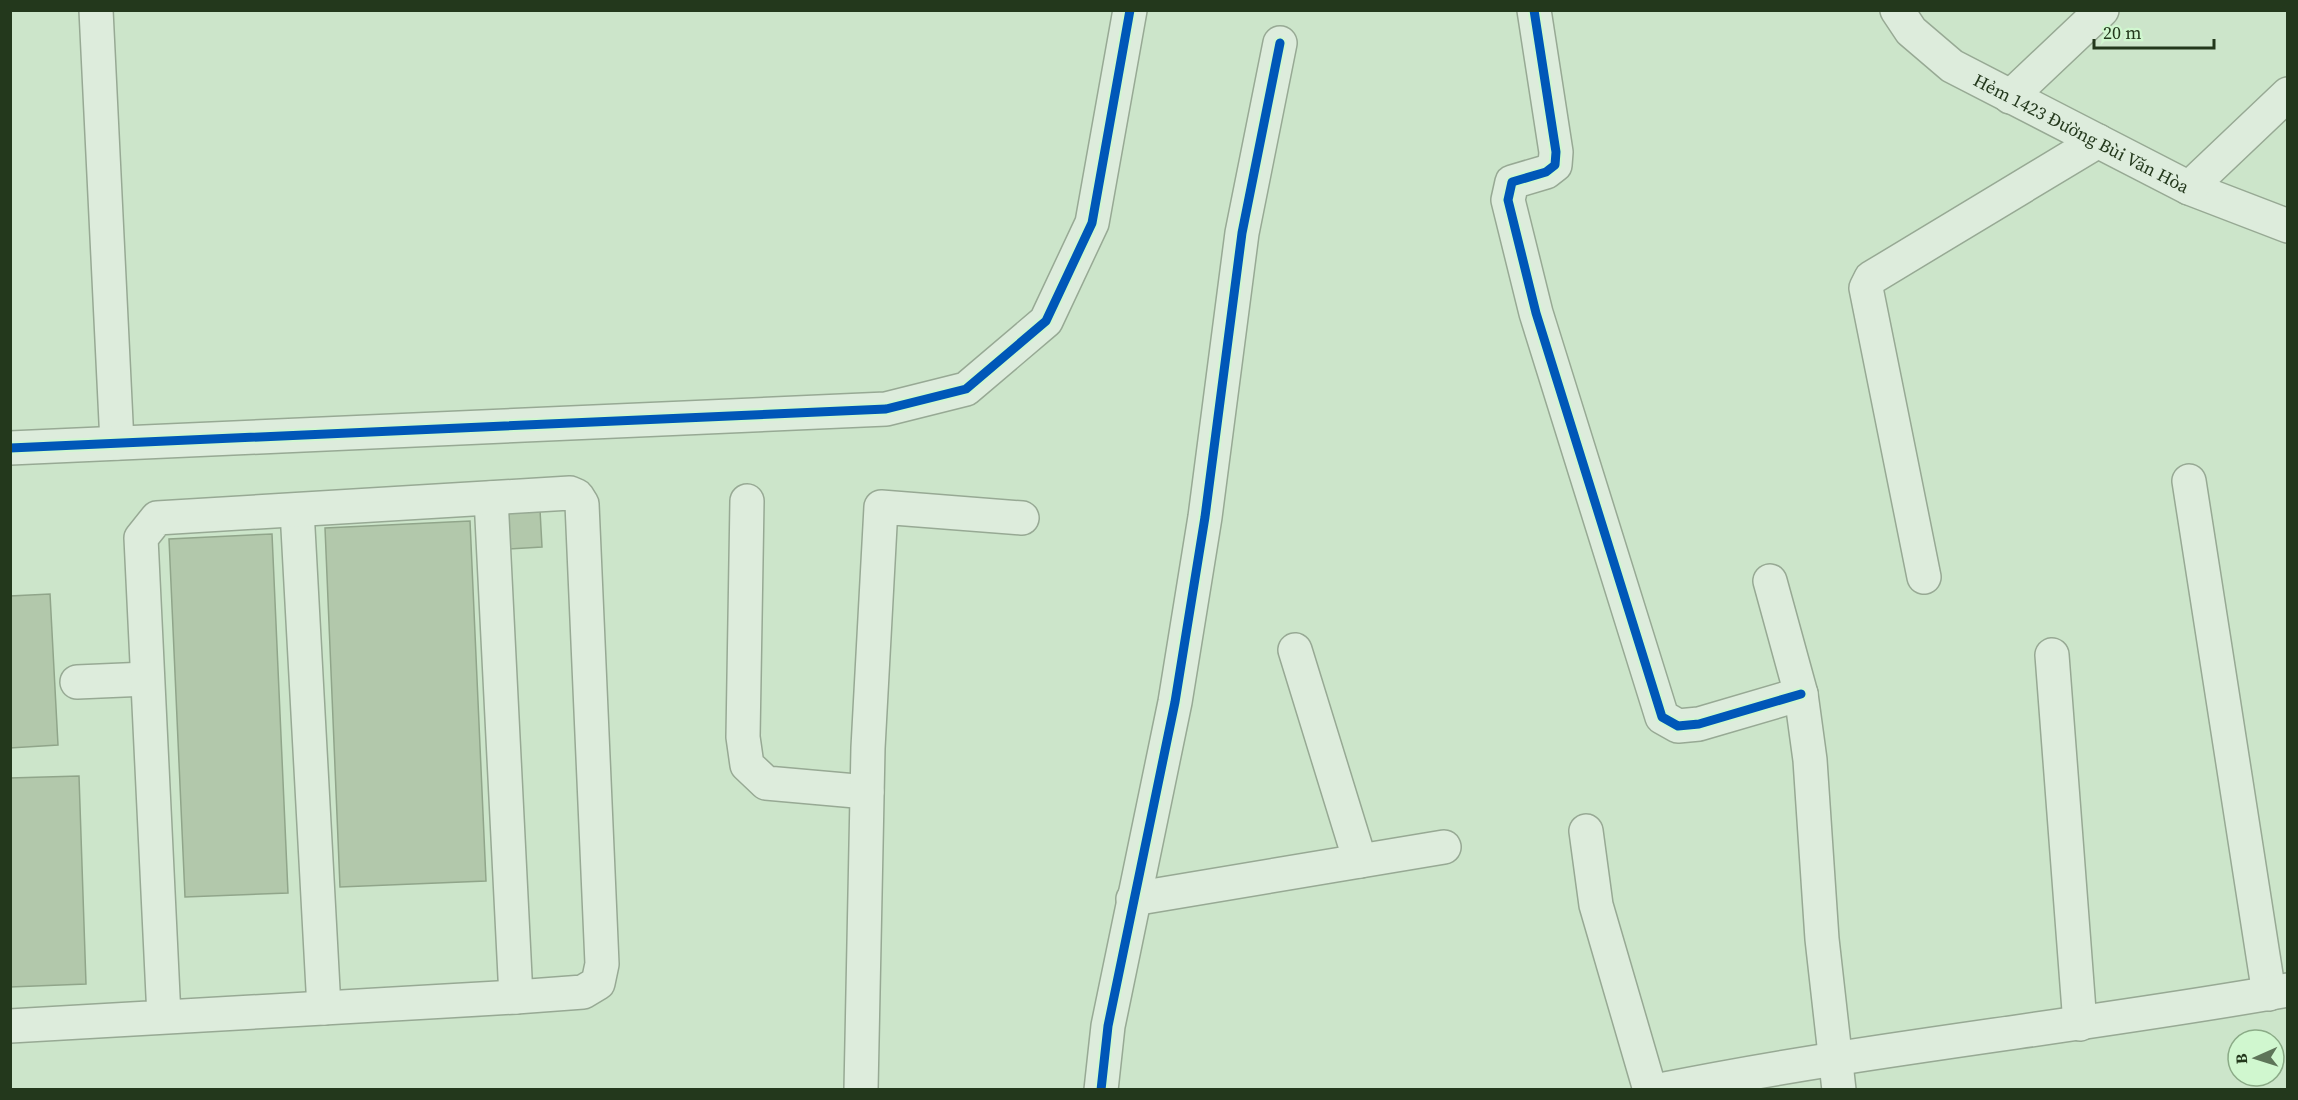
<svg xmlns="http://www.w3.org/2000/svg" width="2298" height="1100" viewBox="0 0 2298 1100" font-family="'Source Serif 4',serif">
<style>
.building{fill:#b2c8ab;stroke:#90a58a;stroke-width:1.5}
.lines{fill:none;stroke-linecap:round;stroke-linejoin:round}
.minor-casing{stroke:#97a994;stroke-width:36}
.minor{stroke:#ddecdc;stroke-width:33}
.cycleway-casing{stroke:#d0f7cf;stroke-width:13}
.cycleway{stroke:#0057b8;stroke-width:9}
.labels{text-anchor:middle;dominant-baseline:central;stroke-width:4.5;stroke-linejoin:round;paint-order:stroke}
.street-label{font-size:18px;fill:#23381c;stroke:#d0f7cf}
</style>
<rect width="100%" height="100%" fill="#cce5ca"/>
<!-- building -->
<g class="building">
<polygon points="540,510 542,547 509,549 506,512"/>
<polygon points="470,521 486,881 340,887 325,528"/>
<polygon points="272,534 288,893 185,897 169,539"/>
<polygon points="50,594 58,745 10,748 10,596"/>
<polygon points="79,776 86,984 10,987 10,778"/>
</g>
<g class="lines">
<!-- minor casing -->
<g class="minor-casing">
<g id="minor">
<polyline points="96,10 117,443"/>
<polyline points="1534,10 1556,152 1555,165 1546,172 1512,182 1508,200 1536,313 1662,717 1678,726 1699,724 1801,694"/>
<path id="s1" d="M1897,10L1911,31L1952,66L2189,188L2288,226"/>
<polyline points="2010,97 2102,10"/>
<polyline points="2189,188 2288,94"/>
<polyline points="10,448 886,409 966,389 1046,321 1092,223 1130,10"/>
<polyline points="2189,481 2269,994"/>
<polyline points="491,498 516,997"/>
<polyline points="747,501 743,737 747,765 766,783 867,792"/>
<polyline points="297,510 324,1008"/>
<polyline points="1924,577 1866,288 1871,278 2098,141"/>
<polyline points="1770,581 1801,694 1810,760 1822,939 1839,1090"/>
<polyline points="1295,650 1360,861"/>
<polyline points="2052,655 2080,1024"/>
<polyline points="77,682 147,679"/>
<polyline points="1586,831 1596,905 1650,1090"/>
<polyline points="1133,899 1444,847"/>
<polyline points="10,1026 516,997 583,992 598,983 602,964 582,504 577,496 570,493 157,518 141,538 164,1017"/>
<polyline points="861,1090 868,748 881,507 1022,518"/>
<polyline points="1101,1090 1108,1026 1175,702 1205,517 1242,233 1280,43"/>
<path d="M1660,1090C1868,1048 2079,1027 2288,990"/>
</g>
</g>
<!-- minor -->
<use href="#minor" class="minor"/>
<!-- cycleway casing -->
<g class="cycleway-casing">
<g id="cycleway">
<polyline points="1534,10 1556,152 1555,165 1546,172 1512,182 1508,200 1536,313 1662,717 1678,726 1699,724 1801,694"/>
<polyline points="10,448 886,409 966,389 1046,321 1092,223 1130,10"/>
<polyline points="1101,1090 1108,1026 1175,702 1205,517 1242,233 1280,43"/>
</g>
</g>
<!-- cycleway -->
<use href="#cycleway" class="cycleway"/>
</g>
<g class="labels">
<!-- street labels -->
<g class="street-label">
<text stroke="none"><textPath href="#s1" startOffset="225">Hẻm 1423 Đường Bùi Văn Hòa</textPath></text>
</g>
</g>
<!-- border -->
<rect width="2298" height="1100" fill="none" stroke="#23381c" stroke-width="24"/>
<!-- north arrow -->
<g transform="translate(2256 1058) rotate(267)"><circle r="28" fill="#d0f7cf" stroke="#8bab87" stroke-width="1.5"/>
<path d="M0-4.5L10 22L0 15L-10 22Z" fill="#5e7559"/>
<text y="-9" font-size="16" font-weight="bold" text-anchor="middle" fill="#23381c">B</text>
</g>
<!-- scale -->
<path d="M2094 39v9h120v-9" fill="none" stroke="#23381c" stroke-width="3"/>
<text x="2103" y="39" font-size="18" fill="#23381c" stroke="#d0f7cf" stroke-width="4.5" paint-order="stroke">20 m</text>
</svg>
